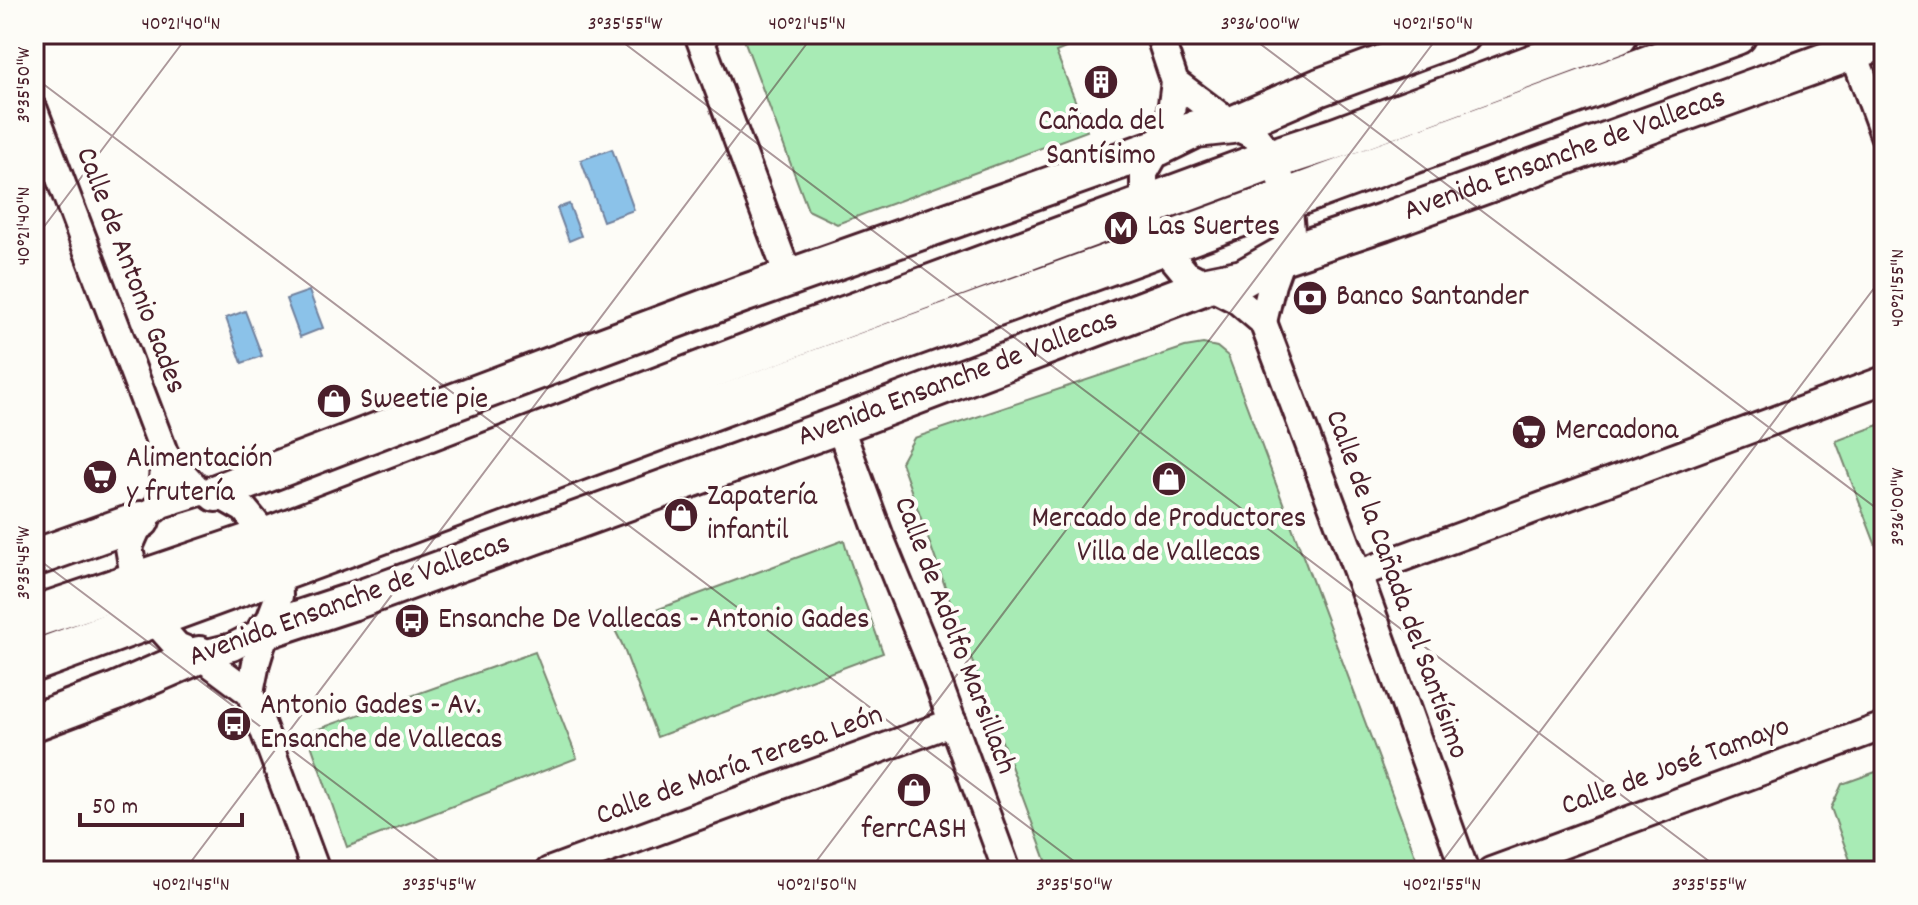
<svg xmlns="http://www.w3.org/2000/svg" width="1918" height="905" viewBox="0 0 1918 905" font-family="Dekko,sans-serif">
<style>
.green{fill:#a8ebb5;stroke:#798570;stroke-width:2}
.water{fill:#8bc2e9;stroke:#71819d;stroke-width:2}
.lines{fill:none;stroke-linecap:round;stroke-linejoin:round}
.street-casing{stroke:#4a1f2b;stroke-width:32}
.secondary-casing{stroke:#4a1f2b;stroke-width:42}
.primary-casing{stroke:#4a1f2b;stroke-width:46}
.street{stroke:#fdfcf7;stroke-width:26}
.secondary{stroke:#fdfcf7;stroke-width:36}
.primary{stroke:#fdfcf7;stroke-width:40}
.ticks{fill:none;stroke:#4a1f2b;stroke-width:2;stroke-opacity:0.45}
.labels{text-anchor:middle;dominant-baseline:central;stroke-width:8;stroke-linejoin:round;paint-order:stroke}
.poi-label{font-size:30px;fill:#4a1f2b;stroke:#fdfcf7;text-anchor:start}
.street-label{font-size:30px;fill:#4a1f2b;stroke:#fdfcf7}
.neatline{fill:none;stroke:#4a1f2b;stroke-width:3}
.ticks-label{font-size:20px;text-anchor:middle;fill:#4a1f2b}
</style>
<rect width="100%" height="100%" fill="#fdfcf7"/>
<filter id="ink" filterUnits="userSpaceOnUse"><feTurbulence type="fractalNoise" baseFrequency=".0125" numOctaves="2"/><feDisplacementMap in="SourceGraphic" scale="16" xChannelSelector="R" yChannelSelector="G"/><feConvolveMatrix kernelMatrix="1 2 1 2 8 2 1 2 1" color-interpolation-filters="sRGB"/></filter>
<g filter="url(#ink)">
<!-- green -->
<g class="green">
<polygon points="742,34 1099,34 1056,52 1087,131 837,224 808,210"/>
<polygon points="1203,344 1217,347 1228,356 1421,871 1050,871 958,623 901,462 914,438 1185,347"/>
<polygon points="1884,423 1884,567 1836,441"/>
<polygon points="844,540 849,558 883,653 657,737 622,644 613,626"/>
<polygon points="535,652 577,758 347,847 307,733"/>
<polygon points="1884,769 1884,871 1854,871 1831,808 1842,784"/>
</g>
<!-- water -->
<g class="water">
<polygon points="612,149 634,210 603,221 581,160"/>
<polygon points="569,204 581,236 569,241 557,208"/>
<polygon points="309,291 323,328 300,337 286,299"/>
<polygon points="245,311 262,356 242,363 226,318"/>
</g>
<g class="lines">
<!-- street casing -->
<g class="street-casing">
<g id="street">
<polyline points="698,34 789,278"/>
<polyline points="1159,34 1175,82 1171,112 1159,147 1144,173 1144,206 1162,245 1186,274 1237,300 1263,322 1272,284 1291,231 1288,199 1273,159 1255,136 1232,125 1175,82"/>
<polyline points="1853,51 1884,135"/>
<polyline points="34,110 165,455"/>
<polyline points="1263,322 1358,574 1465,871"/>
<polyline points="839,425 883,545 929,658 1007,871"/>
<polyline points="161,504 165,455 200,492"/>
<polyline points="1358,574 1884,380"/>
<polyline points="199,655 232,647 266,630"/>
<polyline points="250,693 199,655 177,646 152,618 135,582 129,547 141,520 161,504 200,492 216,493 244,509 268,538 278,572 279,596 266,630 256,663 250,693 316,871"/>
<polyline points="549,871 953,722"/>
<polyline points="1491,871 1884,726"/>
</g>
</g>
<!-- secondary casing -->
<g class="secondary-casing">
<g id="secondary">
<polyline points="216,493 441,407 740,295 1159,147 1196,129 1232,125 1320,87 1463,34"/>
<polyline points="34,558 141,520"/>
<path id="s1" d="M266,630L351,602L839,425L1208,285L1243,278L1282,256L1383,222L1884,40"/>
<polyline points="34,722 114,692 199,655"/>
</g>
</g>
<!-- primary casing -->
<g class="primary-casing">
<g id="primary">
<polyline points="34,617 268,538 810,330 1273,159 1337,138 1617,34"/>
<polyline points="34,661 334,551 823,368 1162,245 1736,34"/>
</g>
</g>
<!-- street -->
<use href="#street" class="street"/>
<!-- secondary -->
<use href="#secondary" class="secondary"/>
<!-- primary -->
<use href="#primary" class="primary"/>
</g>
</g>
<!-- ticks -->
<path class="ticks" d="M612,34L1722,871M1247,34L1884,514M1882,34L1884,36M34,77L1087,871M34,240L189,34M34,556L452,871M184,871L814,34M809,871L1440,34M1435,871L1884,275"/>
<!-- icons -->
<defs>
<g id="building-disc" transform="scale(1.8)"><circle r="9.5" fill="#4a1f2b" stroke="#fdfcf7"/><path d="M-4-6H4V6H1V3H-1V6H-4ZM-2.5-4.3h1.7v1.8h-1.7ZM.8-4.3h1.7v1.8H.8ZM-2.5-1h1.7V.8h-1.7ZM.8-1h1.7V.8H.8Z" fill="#fff"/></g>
<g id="metro-disc" transform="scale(1.8)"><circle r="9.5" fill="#4a1f2b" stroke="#fdfcf7"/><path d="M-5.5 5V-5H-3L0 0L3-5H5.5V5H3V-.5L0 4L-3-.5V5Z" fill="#fff"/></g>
<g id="bank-disc" transform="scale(1.8)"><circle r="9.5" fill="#4a1f2b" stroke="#fdfcf7"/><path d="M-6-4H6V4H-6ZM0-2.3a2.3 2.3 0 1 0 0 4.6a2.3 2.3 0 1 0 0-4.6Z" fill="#fff"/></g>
<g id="shop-disc" transform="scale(1.8)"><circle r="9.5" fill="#4a1f2b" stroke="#fdfcf7"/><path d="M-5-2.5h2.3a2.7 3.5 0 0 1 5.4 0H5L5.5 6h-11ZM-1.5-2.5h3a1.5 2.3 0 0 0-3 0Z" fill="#fff"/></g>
<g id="supermarket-disc" transform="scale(1.8)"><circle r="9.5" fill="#4a1f2b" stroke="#fdfcf7"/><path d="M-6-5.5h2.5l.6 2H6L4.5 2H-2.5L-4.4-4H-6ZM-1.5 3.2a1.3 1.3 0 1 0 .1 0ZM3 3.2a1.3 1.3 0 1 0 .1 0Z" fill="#fff"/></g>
<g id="bus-disc" transform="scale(1.8)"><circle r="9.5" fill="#4a1f2b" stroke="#fdfcf7"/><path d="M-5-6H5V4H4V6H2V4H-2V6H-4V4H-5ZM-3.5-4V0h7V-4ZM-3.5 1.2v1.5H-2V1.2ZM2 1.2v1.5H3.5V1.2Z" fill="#fff"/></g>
</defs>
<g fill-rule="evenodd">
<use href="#building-disc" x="1101" y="82"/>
<use href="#metro-disc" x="1121" y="228"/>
<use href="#bank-disc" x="1310" y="298"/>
<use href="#shop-disc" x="334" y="401"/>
<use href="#supermarket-disc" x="1529" y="432"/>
<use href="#supermarket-disc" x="100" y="477"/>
<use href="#shop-disc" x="1169" y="479"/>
<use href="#shop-disc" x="681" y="515"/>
<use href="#bus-disc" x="412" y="621"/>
<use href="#bus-disc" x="234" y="724"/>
<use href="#shop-disc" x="914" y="790"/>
</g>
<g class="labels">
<!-- poi labels -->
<g class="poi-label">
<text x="1101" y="123" text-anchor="middle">Cañada del<tspan x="1101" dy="34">Santísimo</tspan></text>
<text x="1147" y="228">Las Suertes</text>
<text x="1336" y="298">Banco Santander</text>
<text x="360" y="401">Sweetie pie</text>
<text x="1555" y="432">Mercadona</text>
<text x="126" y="460">Alimentación<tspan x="126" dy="34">y frutería</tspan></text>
<text x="707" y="498">Zapatería<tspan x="707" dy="34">infantil</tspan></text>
<text x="1169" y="520" text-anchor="middle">Mercado de Productores<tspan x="1169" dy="34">Villa de Vallecas</tspan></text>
<text x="438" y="621">Ensanche De Vallecas - Antonio Gades</text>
<text x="260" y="707">Antonio Gades - Av.<tspan x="260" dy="34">Ensanche de Vallecas</tspan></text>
<text x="914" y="831" text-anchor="middle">ferrCASH</text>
</g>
<!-- street labels -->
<g class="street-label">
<text stroke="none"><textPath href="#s1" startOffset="1384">Avenida Ensanche de Vallecas</textPath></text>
<text transform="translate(129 271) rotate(69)">Calle de Antonio Gades</text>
<text stroke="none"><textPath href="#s1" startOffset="736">Avenida Ensanche de Vallecas</textPath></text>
<text transform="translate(1395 585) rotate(70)">Calle de la Cañada del Santísimo</text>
<text transform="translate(350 602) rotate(-20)">Avenida Ensanche de Vallecas</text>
<text transform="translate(953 636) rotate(69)">Calle de Adolfo Marsillach</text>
<text transform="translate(740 767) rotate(-20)">Calle de María Teresa León</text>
<text transform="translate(1676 768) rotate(-20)">Calle de José Tamayo</text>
</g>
</g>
<!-- margin -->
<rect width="1918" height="905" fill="none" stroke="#fdfcf7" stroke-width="88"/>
<!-- scale -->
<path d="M80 813v12h162v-12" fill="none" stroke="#4a1f2b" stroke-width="4"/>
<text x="92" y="813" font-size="24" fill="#4a1f2b" stroke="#fdfcf7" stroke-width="6" paint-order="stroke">50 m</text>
<rect x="44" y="44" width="1830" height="817" class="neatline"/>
<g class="ticks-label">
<text x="181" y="29">40°21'40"N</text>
<text x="625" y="29">3°35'55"W</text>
<text x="807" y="29">40°21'45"N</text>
<text x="1260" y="29">3°36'00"W</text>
<text x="1433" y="29">40°21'50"N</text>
<text transform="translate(22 85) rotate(-90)" y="7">3°35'50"W</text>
<text transform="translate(22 226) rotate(-90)" y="7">40°21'40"N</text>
<text transform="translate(1896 288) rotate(-90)" y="7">40°21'55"N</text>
<text transform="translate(1896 507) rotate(-90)" y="7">3°36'00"W</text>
<text transform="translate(22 563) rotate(-90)" y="7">3°35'45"W</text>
<text x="191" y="890">40°21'45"N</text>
<text x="439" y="890">3°35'45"W</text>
<text x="817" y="890">40°21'50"N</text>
<text x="1074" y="890">3°35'50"W</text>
<text x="1442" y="890">40°21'55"N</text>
<text x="1709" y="890">3°35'55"W</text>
</g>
</svg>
